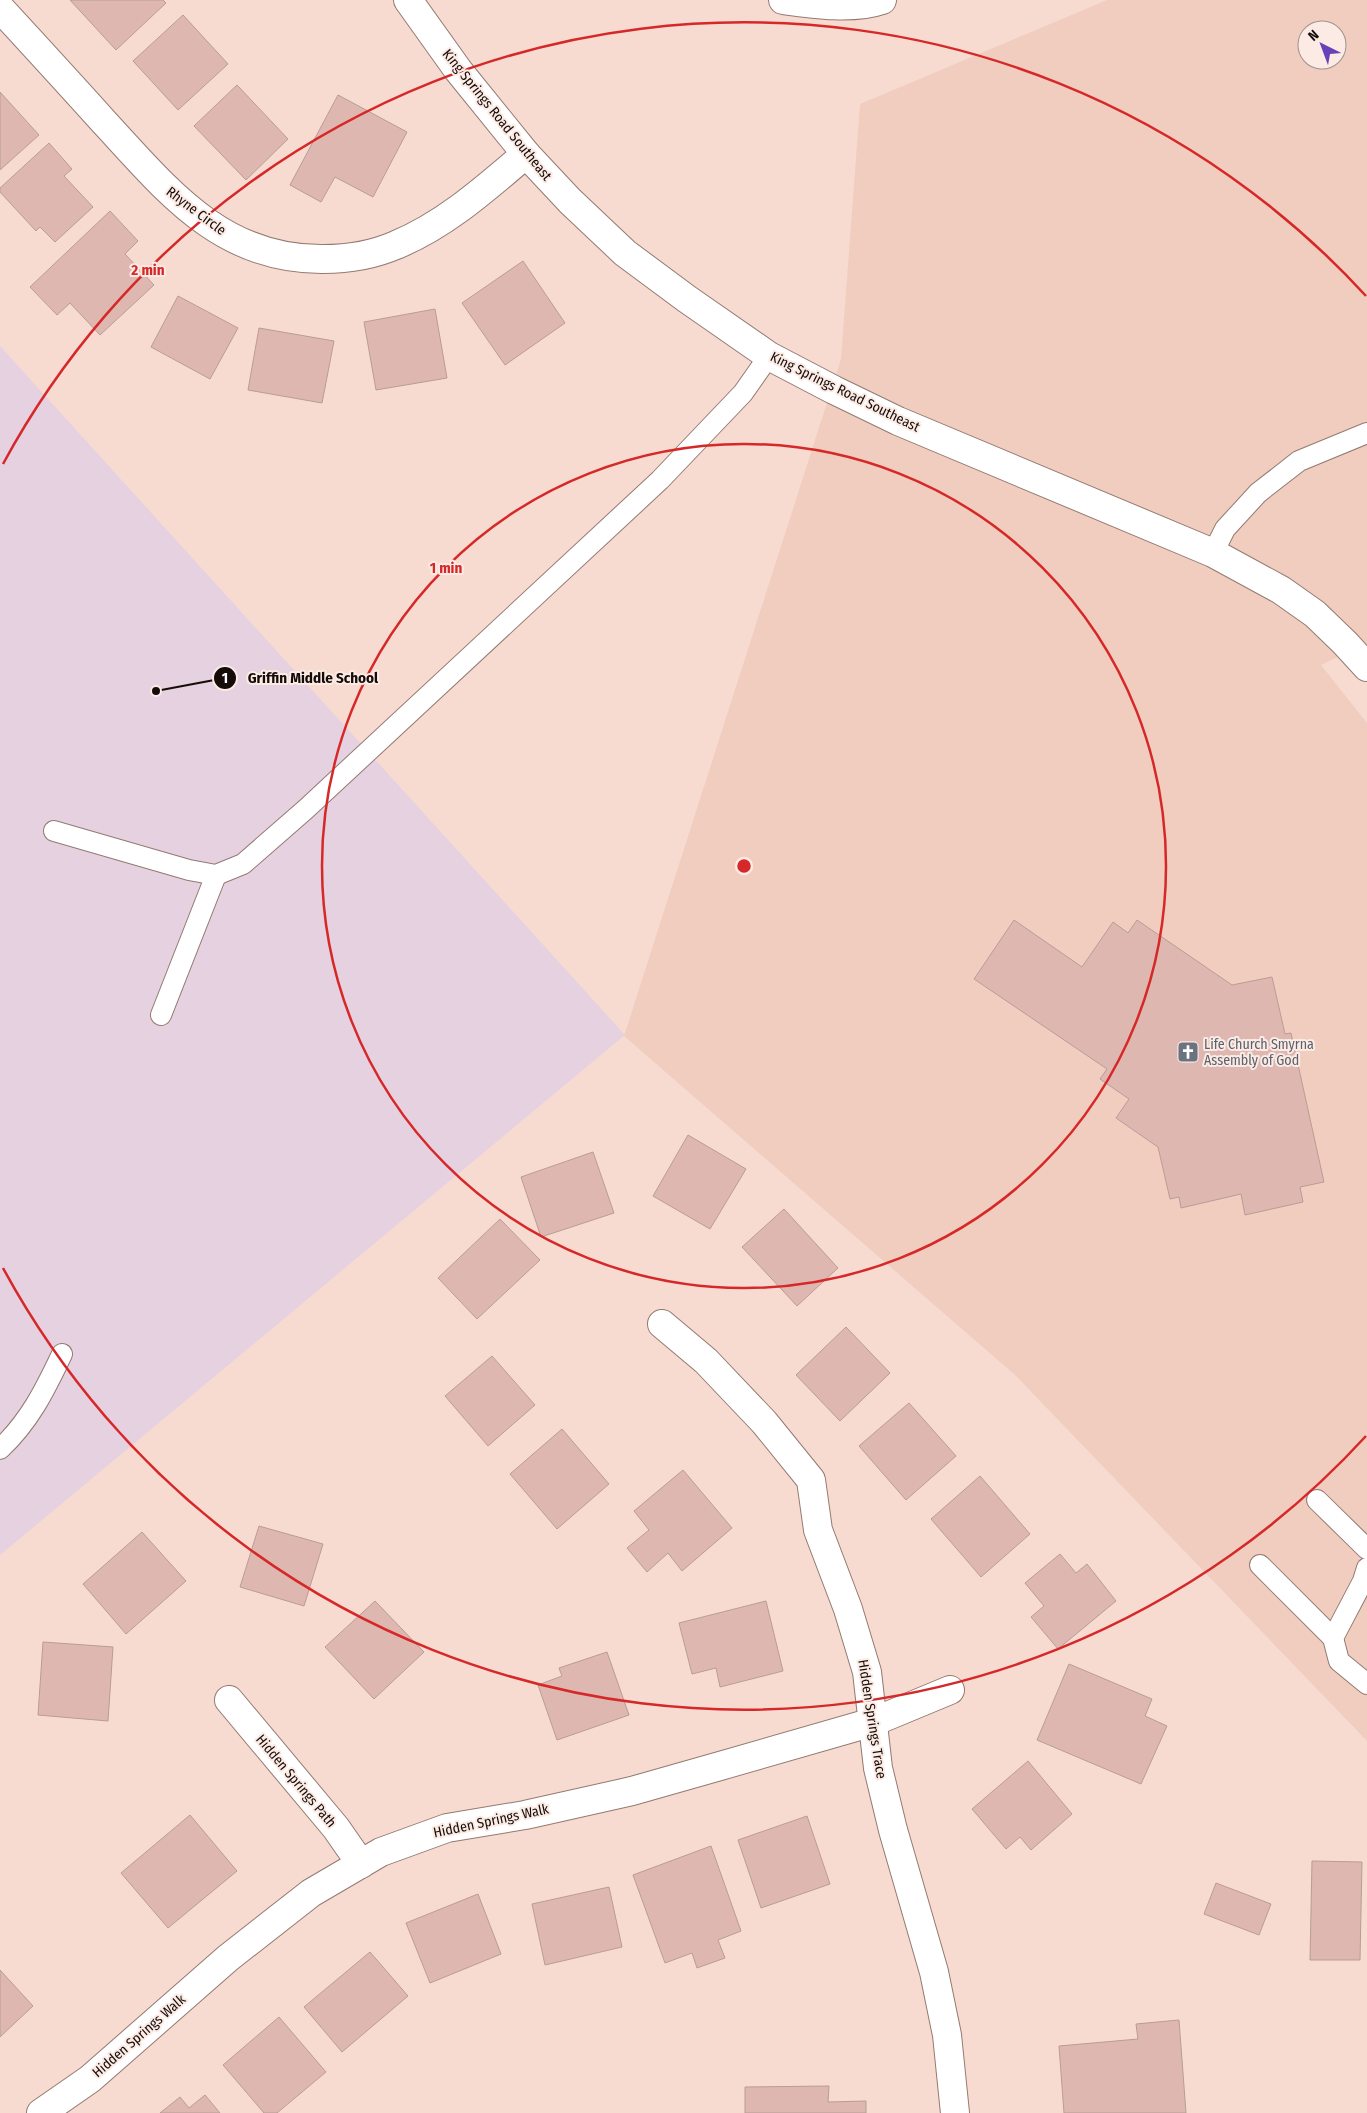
<svg xmlns="http://www.w3.org/2000/svg" width="1367" height="2113" viewBox="0 0 1367 2113" font-family="'Fira Sans Condensed',sans-serif">
<style>
.built{fill:#f1cdbf;fill-rule:evenodd}
.education{fill:#e6d1e0}
.building{fill:#deb8b0;stroke:#b99c97}
.lines{fill:none;stroke-linecap:round;stroke-linejoin:round}
.service-casing{stroke:#937a71;stroke-width:22}
.minor-casing{stroke:#937a71;stroke-width:30}
.tertiary-casing{stroke:#937a71;stroke-width:30}
.service{stroke:#fff;stroke-width:20}
.minor{stroke:#fff;stroke-width:28}
.tertiary{stroke:#fff;stroke-width:28}
.ring{fill:none;stroke:#d62828;stroke-width:2.5}
.labels{text-anchor:middle;dominant-baseline:central;stroke-width:4;stroke-linejoin:round;paint-order:stroke}
.street-label{font-size:14px;fill:#150c09;stroke:#fcebe5}
.worship-label{font-size:14px;fill:#5b616d;stroke:#fcebe5;text-anchor:start}
.centre{fill:#d62828;stroke:#fcebe5;stroke-width:2.5}
.ring-label{font-size:15px;text-anchor:middle;font-weight:bold;fill:#d62828;stroke:#fcebe5;stroke-width:4;stroke-linejoin:round;paint-order:stroke}
.leader{fill:none;stroke:#150c09;stroke-width:2}
.callout-dot{fill:#150c09;stroke:#fcebe5;stroke-width:2}
.mark-label{font-size:15px;text-anchor:middle;font-weight:bold;fill:#fff}
.callout-label{font-size:15px;text-anchor:middle;font-weight:bold;fill:#150c09;stroke:#fcebe5;stroke-width:4;stroke-linejoin:round;paint-order:stroke}
</style>
<rect width="100%" height="100%" fill="#f7dbd1"/>
<!-- built -->
<path class="built" d="M1107,0H1367V643L1321,665L1367,723V1741L1015,1375L624,1036L841,359L860,104ZM1307,30H1337V60H1307Z"/>
<!-- education -->
<polygon class="education" points="0,346 625,1035 0,1555"/>
<!-- building -->
<g class="building">
<polygon points="70,0 163,0 166,3 116,50"/>
<polygon points="183,15 228,64 178,110 133,61"/>
<polygon points="237,85 288,139 246,180 194,126"/>
<polygon points="0,92 39,135 0,170"/>
<polygon points="338,95 407,132 373,197 335,177 321,202 290,185"/>
<polygon points="49,143 72,169 64,176 93,207 55,242 40,227 36,231 0,192 0,188"/>
<polygon points="110,211 138,241 125,254 154,285 100,335 70,303 57,315 30,287"/>
<polygon points="523,261 565,323 505,365 462,303"/>
<polygon points="178,296 238,328 210,379 151,347"/>
<polygon points="435,309 447,378 376,390 364,322"/>
<polygon points="259,328 334,341 322,403 248,390"/>
<polygon points="1014,920 1082,967 1113,922 1128,933 1137,920 1232,985 1272,977 1285,1034 1291,1033 1324,1182 1300,1187 1303,1202 1245,1215 1241,1194 1181,1208 1179,1197 1170,1199 1158,1147 1116,1118 1129,1099 1100,1079 1107,1069 974,979"/>
<polygon points="688,1135 746,1169 710,1229 653,1196"/>
<polygon points="593,1152 614,1213 541,1237 521,1177"/>
<polygon points="784,1209 838,1268 797,1306 742,1247"/>
<polygon points="500,1219 540,1260 477,1319 438,1278"/>
<polygon points="846,1327 890,1373 840,1421 796,1375"/>
<polygon points="492,1356 535,1405 488,1446 445,1396"/>
<polygon points="909,1403 956,1456 906,1500 859,1446"/>
<polygon points="562,1429 609,1484 557,1529 510,1474"/>
<polygon points="683,1470 732,1528 682,1571 668,1553 647,1572 627,1548 649,1530 634,1511"/>
<polygon points="980,1476 1030,1534 981,1577 931,1519"/>
<polygon points="259,1526 323,1544 304,1606 240,1587"/>
<polygon points="142,1532 186,1581 126,1634 83,1584"/>
<polygon points="1060,1554 1076,1573 1087,1564 1116,1601 1058,1649 1031,1617 1044,1606 1025,1583"/>
<polygon points="375,1601 424,1652 374,1699 325,1647"/>
<polygon points="766,1601 783,1671 720,1687 716,1668 692,1674 679,1623"/>
<polygon points="43,1642 113,1647 108,1721 38,1715"/>
<polygon points="607,1652 629,1715 557,1740 538,1685 562,1676 559,1668"/>
<polygon points="1069,1664 1152,1699 1145,1716 1167,1726 1141,1784 1037,1740"/>
<polygon points="1028,1761 1072,1814 1031,1850 1020,1837 1006,1849 972,1809"/>
<polygon points="190,1815 237,1871 168,1928 121,1873"/>
<polygon points="807,1816 830,1884 761,1908 738,1840"/>
<polygon points="711,1846 741,1931 718,1940 725,1958 697,1968 692,1953 665,1963 633,1875"/>
<polygon points="1312,1861 1362,1862 1360,1960 1310,1960"/>
<polygon points="1216,1883 1271,1904 1259,1935 1204,1914"/>
<polygon points="609,1887 622,1947 545,1965 532,1904"/>
<polygon points="478,1894 501,1954 430,1983 406,1923"/>
<polygon points="370,1952 408,1996 342,2052 304,2007"/>
<polygon points="0,1970 33,2006 0,2037"/>
<polygon points="279,2017 326,2072 277,2113 264,2113 223,2065"/>
<polygon points="1179,2020 1186,2113 1064,2113 1059,2046 1138,2039 1136,2024"/>
<polygon points="829,2086 828,2102 866,2101 866,2113 745,2113 745,2087"/>
<polygon points="205,2095 220,2113 160,2113 180,2097 189,2108"/>
</g>
<g class="lines">
<!-- service casing -->
<g class="service-casing">
<g id="service">
<polyline points="1213,553 1225,529 1258,493 1299,461 1367,433"/>
<polyline points="54,831 189,870 216,875 243,864 306,809 660,480 743,393 769,356"/>
<polyline points="161,1015 216,875"/>
<path d="M0,1449C29,1422 45,1390 62,1354"/>
<polyline points="1317,1500 1367,1549"/>
<polyline points="1260,1565 1333,1638 1339,1661 1367,1684"/>
<polyline points="1333,1638 1363,1581 1367,1568"/>
</g>
</g>
<!-- minor casing -->
<g class="minor-casing">
<g id="minor">
<path d="M783,0C812,4 853,10 882,0"/>
<path d="M0,8C35,46 70,84 104,122C167,190 221,260 323,259C348,259 373,255 396,245C445,225 486,188 526,154"/>
<polyline points="662,1324 706,1361 764,1422 811,1480 818,1530 848,1609 867,1672 878,1768 893,1830 934,1972 947,2035 955,2113"/>
<polyline points="229,1700 336,1828 361,1864"/>
<polyline points="41,2113 90,2079 228,1958 311,1893 381,1852 447,1828 525,1815 632,1791 720,1766 873,1722 950,1690"/>
</g>
</g>
<!-- tertiary casing -->
<g class="tertiary-casing">
<polyline id="tertiary" points="408,0 458,70 526,154 570,201 625,253 687,299 769,356 834,390 898,421 1213,553 1281,590 1315,614 1345,643 1367,667"/>
</g>
<!-- service -->
<use href="#service" class="service"/>
<!-- minor -->
<use href="#minor" class="minor"/>
<!-- tertiary -->
<use href="#tertiary" class="tertiary"/>
</g>
<!-- distance rings -->
<g class="ring">
<circle cx="744" cy="866" r="422"/>
<path d="M1366 1436A843 843 0 0 1 3 1268M3 464A843 843 0 0 1 1366 296"/>
</g>
<!-- icons -->
<defs>
<g id="church-square" transform="scale(1.125)"><rect x="-9" y="-9" width="18" height="18" rx="4" fill="#6b7280" stroke="#fcebe5"/><path d="M-1.2-6h2.4v3.5h3.3v2.4h-3.3V6h-2.4V-.1h-3.3v-2.4h3.3Z" fill="#fff"/></g>
</defs>
<g fill-rule="evenodd">
<use href="#church-square" x="1188" y="1052"/>
</g>
<g class="labels">
<!-- street labels -->
<g class="street-label">
<text transform="translate(497 115) rotate(51)">King Springs Road Southeast</text>
<text transform="translate(196 211) rotate(37)">Rhyne Circle</text>
<text transform="translate(845 392) rotate(26)">King Springs Road Southeast</text>
<text transform="translate(872 1719) rotate(81)">Hidden Springs Trace</text>
<text transform="translate(296 1781) rotate(50)">Hidden Springs Path</text>
<text transform="translate(491 1821) rotate(-12)">Hidden Springs Walk</text>
<text transform="translate(139 2036) rotate(-41)">Hidden Springs Walk</text>
</g>
<!-- worship labels -->
<g class="worship-label">
<text x="1204" y="1044">Life Church Smyrna<tspan x="1204" dy="16">Assembly of God</tspan></text>
</g>
</g>
<circle cx="744" cy="866" r="8" class="centre"/>
<g class="ring-label">
<text x="148" y="275">2 min</text>
<text x="446" y="573">1 min</text>
</g>
<!-- callouts -->
<path class="leader" d="M156 691L225 678"/>
<g class="callout-dot">
<circle cx="156" cy="691" r="5"/>
<circle cx="225" cy="678" r="12"/>
</g>
<g class="mark-label">
<text x="225" y="683">1</text>
</g>
<g class="callout-label">
<text x="313" y="683">Griffin Middle School</text>
</g>
<!-- north arrow -->
<g transform="translate(1322 45) rotate(318)"><circle r="24" fill="#fcebe5" stroke="#a0928d"/>
<path d="M0-4L9 19L0 12L-9 19Z" fill="#6641b9"/>
<text y="-8" font-size="14" font-weight="bold" text-anchor="middle" fill="#150c09">N</text>
</g>
</svg>
